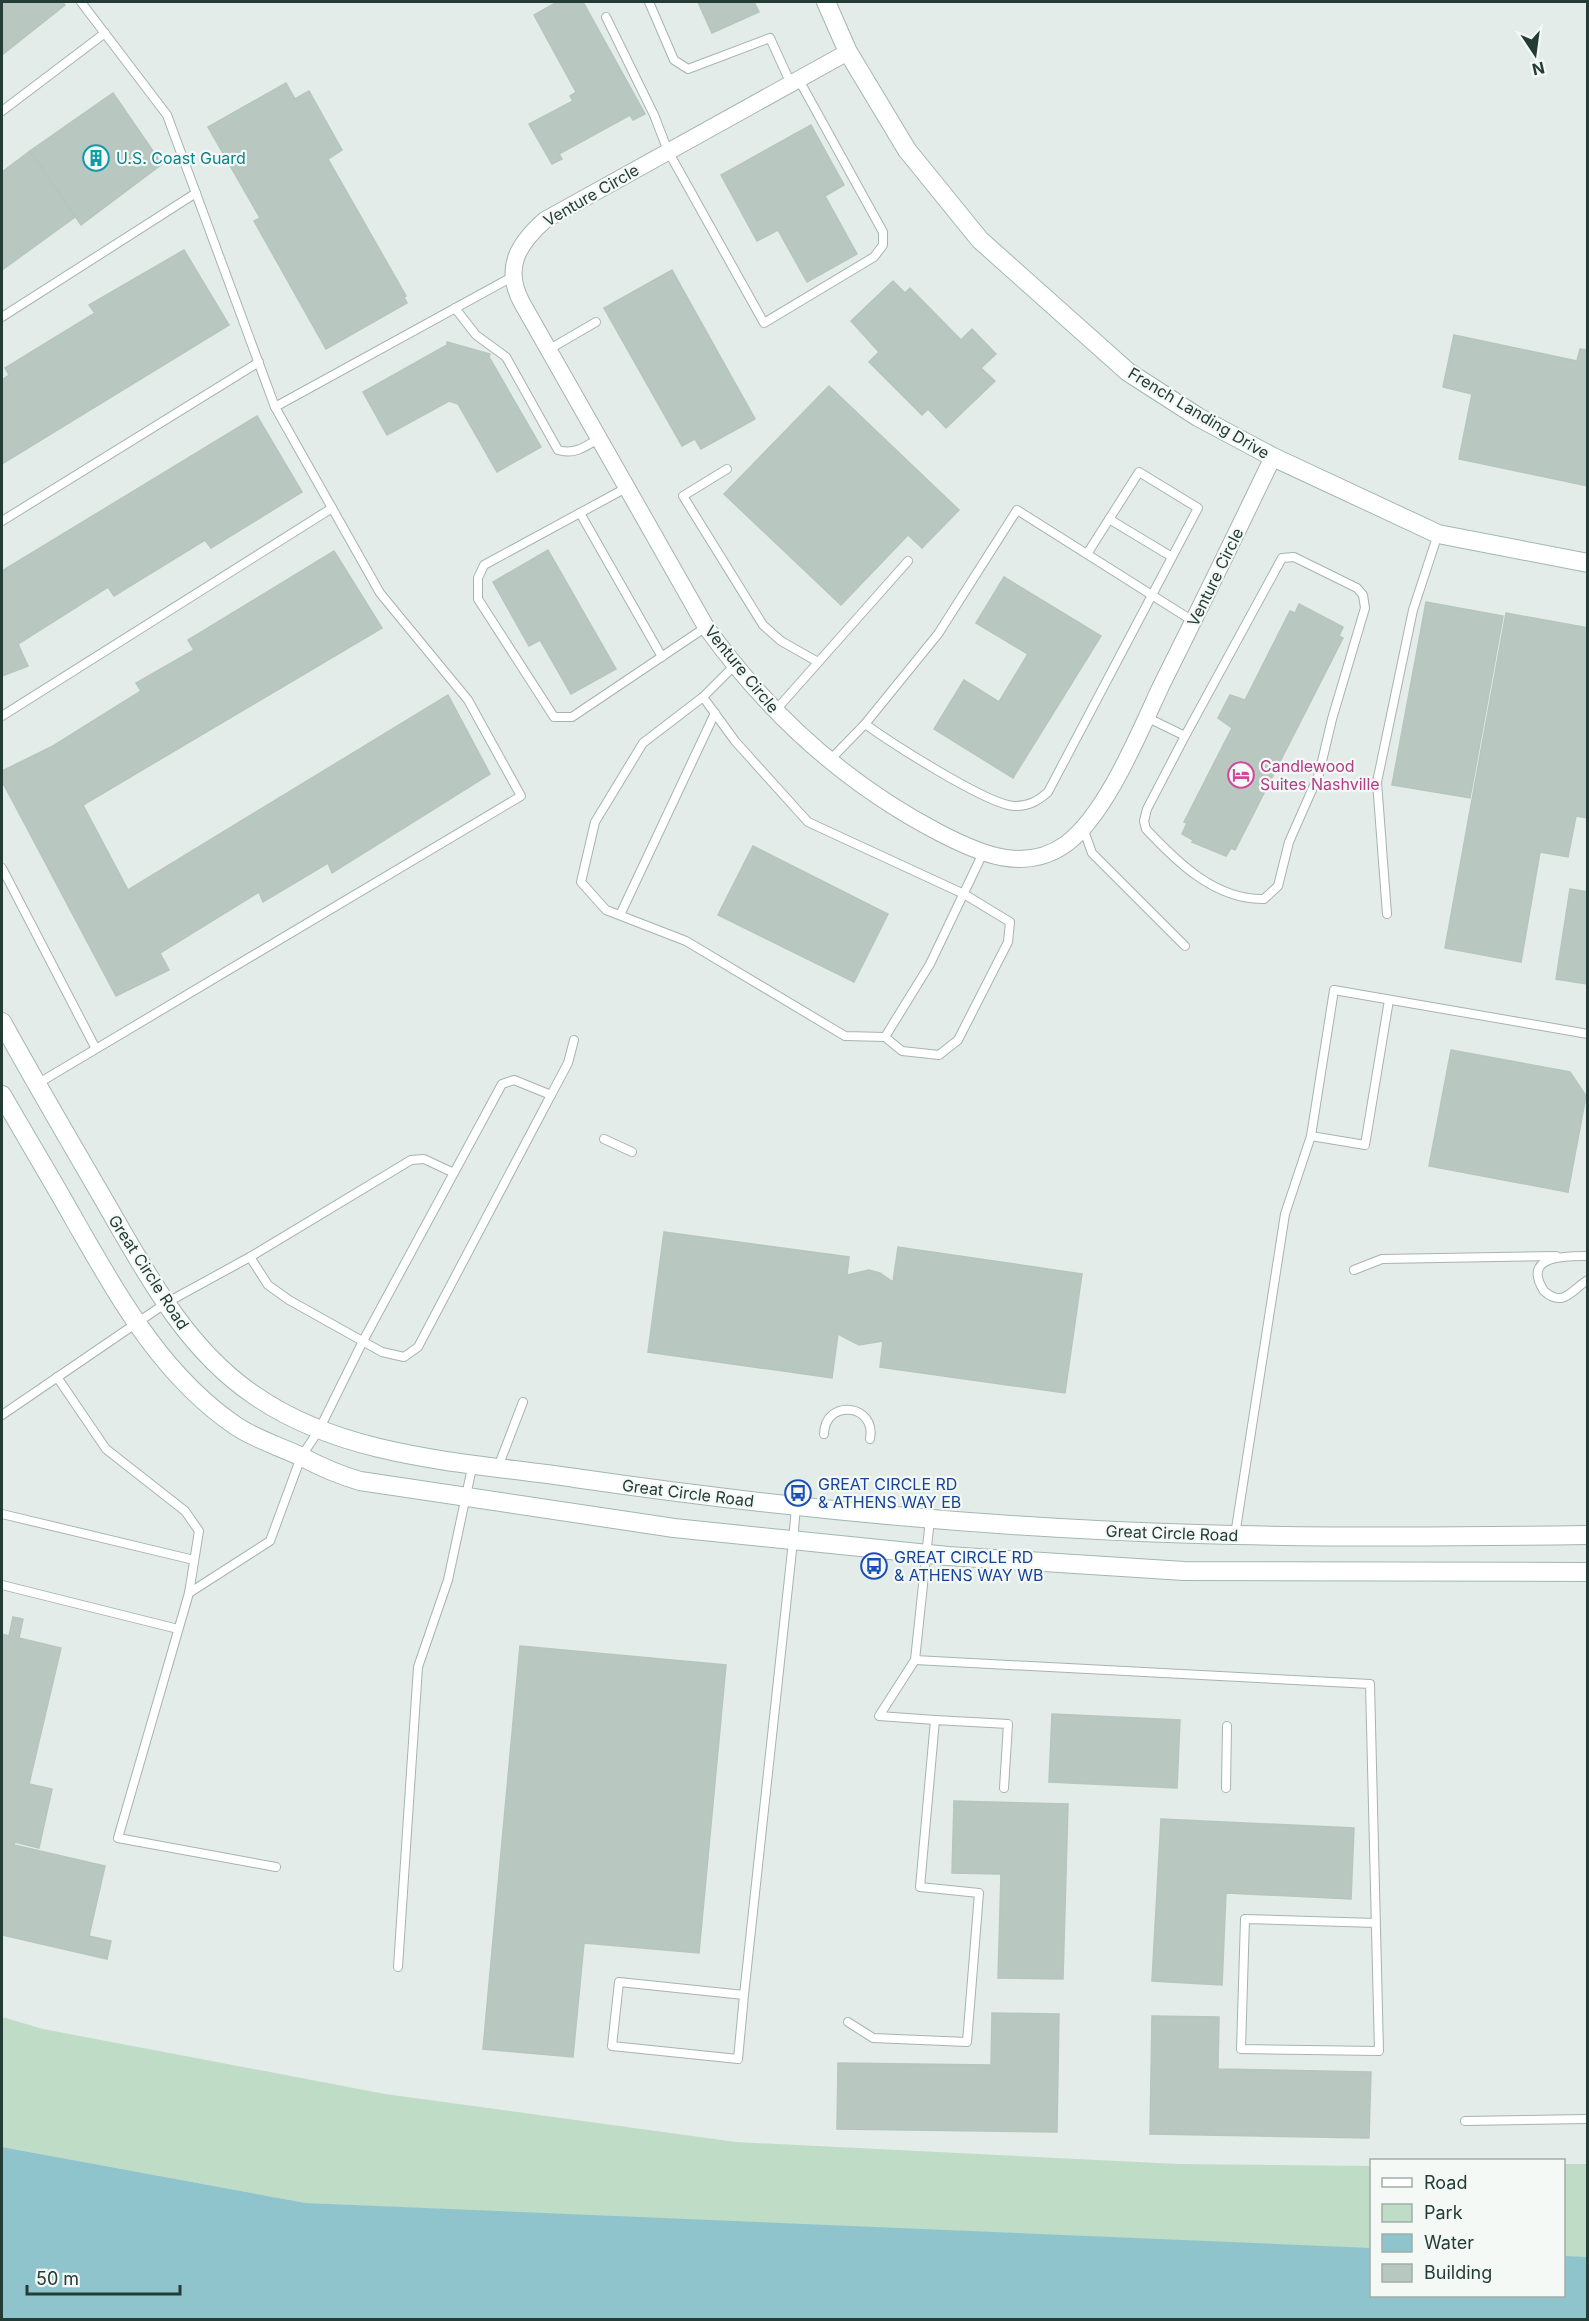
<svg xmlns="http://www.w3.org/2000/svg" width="1589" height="2321" viewBox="0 0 1589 2321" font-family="Inter,sans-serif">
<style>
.green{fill:#bedcc6}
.water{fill:#8fc4cd}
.building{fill:#b9c7c1;stroke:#b6c5bf;stroke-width:1.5}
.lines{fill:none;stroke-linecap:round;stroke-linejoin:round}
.lane-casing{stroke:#a6b4af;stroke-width:10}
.street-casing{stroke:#a6b4af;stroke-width:18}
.secondary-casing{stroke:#a2b7b0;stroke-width:20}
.lane{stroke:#fff;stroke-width:8}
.street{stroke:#fff;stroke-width:16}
.secondary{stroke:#fff;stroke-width:18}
.labels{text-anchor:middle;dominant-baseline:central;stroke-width:4.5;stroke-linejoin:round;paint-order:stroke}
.culture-label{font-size:16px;fill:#0d838f;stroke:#f4f9f6;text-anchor:start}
.street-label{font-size:16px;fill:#243c36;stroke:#f4f9f6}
.hotel-label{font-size:16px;fill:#b23c85;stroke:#f4f9f6;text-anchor:start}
.transit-label{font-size:16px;fill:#164399;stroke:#f4f9f6;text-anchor:start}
</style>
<rect width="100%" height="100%" fill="#e3ece8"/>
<!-- green -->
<g class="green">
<polygon points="2,2017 43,2029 385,2094 736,2142 1178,2164 1371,2166 1371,2252 306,2203 2,2147"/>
<polygon points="1564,2164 1587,2164 1587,2261 1564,2260"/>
</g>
<!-- water -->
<polygon class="water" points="2,2147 306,2203 1371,2248 1372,2296 1564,2296 1564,2256 1587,2257 1587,2319 2,2319"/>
<!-- building -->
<g class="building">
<polygon points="2,2 62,2 65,5 2,55"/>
<polygon points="557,2 583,2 645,114 633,120 630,115 559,154 562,159 552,164 529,124 573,101 570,96 576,92 534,15"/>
<polygon points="698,2 754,2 759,12 712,33"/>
<polygon points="286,83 295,99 309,91 342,150 328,159 406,296 404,297 407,303 326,349 254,221 260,218 208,127"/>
<polygon points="113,93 162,164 81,225 30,151"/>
<polygon points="811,125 844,185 825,196 857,254 807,282 778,230 757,241 721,175"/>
<polygon points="30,151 75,217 2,270 2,172"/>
<polygon points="184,250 229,325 2,464 2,380 9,375 5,368 95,313 89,305"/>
<polygon points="672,270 755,419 701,449 695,439 682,446 604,308"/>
<polygon points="893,281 905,293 910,288 961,340 972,329 996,354 981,368 995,381 946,428 928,409 922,415 869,362 879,352 851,321"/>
<polygon points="1454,335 1577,361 1580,349 1588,350 1588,486 1459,459 1472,394 1443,387"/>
<polygon points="447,342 490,354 489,357 541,447 497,472 458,404 449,401 387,435 363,392 447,345"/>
<polygon points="829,386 959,510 922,548 908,535 841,605 724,494"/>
<polygon points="257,416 302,492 211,548 205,540 114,596 108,587 18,644 28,666 2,676 2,571"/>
<polygon points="548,550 616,669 571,694 540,640 529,646 493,582"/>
<polygon points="334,551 382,628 83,805 128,890 448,695 490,774 332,873 328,863 263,902 259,892 160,953 169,970 116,996 2,781 2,771 53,746 141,691 136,683 194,650 188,640"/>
<polygon points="1004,577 1101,636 1013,778 934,729 964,680 999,702 1028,654 976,623"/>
<polygon points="1426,602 1503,616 1470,798 1392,785"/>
<polygon points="1299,604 1343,627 1339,636 1343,638 1235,850 1231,848 1226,856 1192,842 1193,840 1182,834 1187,823 1184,822 1232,728 1218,718 1230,695 1245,700 1290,611 1295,613"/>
<polygon points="1506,613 1588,628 1588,818 1576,816 1568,857 1540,852 1521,962 1445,948"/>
<polygon points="753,846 888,914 854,982 718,915"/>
<polygon points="1570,889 1588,892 1588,984 1556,979"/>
<polygon points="1451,1050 1570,1072 1586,1096 1568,1192 1429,1166"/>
<polygon points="664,1232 849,1257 847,1275 869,1270 880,1273 893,1282 898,1247 1082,1274 1065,1393 880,1367 883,1341 859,1345 838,1334 832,1378 648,1352"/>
<polygon points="13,1617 23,1619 19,1638 61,1648 29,1784 52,1789 39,1848 15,1842 14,1845 105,1866 89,1936 111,1941 107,1959 2,1935 2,1634 9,1636"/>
<polygon points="520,1646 726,1665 699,1953 584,1943 573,2057 483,2049"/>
<polygon points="1052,1714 1180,1720 1177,1788 1049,1782"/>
<polygon points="954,1801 1068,1804 1063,1979 998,1978 1001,1874 952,1873"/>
<polygon points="1161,1819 1354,1828 1351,1899 1226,1893 1222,1985 1152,1981"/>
<polygon points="992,2013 1059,2014 1057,2132 837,2129 838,2063 991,2065"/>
<polygon points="1152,2016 1219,2017 1218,2069 1371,2072 1369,2138 1150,2134"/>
</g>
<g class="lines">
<!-- lane casing -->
<g class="lane-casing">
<g id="lane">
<polyline points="81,2 167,115 275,407 512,277"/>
<polyline points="649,2 674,60 688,69 770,38 791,84"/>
<polyline points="606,17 654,115 668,151 764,323 874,257 883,245 883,232 799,80"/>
<polyline points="2,111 105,33"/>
<path d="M455,308L476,335L506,357L558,450C574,455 585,447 598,439"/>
<polyline points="2,317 196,193"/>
<polyline points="548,350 596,322"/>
<polyline points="727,469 683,496 763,625 781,641 818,662"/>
<polyline points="626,488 484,565 478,578 478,599 554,717 572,717 706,627"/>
<polyline points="580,513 662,657"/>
<polyline points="1109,519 1172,557"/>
<polyline points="2,521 259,362"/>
<polyline points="735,665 703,697 643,743 595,822 581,882 606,910 686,941 845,1036 885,1037 930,964 983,853"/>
<polyline points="703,697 735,741 808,822 964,894 1010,922 1008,942 958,1040 939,1055 902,1051 885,1037"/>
<polyline points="775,711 908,561"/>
<polyline points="2,716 332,508"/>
<path d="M1146,717L1185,736L1282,558L1294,557L1357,588L1363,595L1365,608L1332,719L1319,774L1289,842L1278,886L1264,899C1215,900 1177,862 1146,829L1144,821L1147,809L1185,736"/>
<path d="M865,724C890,742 989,806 1015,806C1029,806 1038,801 1048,792L1198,508L1139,472L1087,554"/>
<polyline points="829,761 865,724 938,634 1017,510 1193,621"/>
<polyline points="1083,828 1092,853 1185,946"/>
<polyline points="2,868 95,1047"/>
<polyline points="1387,914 1377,782 1413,610 1438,534"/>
<polyline points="620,915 715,713"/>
<polyline points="37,1084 521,796 468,700 380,593 275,407"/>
<polyline points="551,1095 568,1063 574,1040"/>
<polyline points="1311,1136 1365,1145 1389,1000"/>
<polyline points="604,1139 632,1152"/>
<path d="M1588,1256C1566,1256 1521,1255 1544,1291C1564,1309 1573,1288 1588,1280"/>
<polyline points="1354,1270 1382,1259 1556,1256"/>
<polyline points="57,1377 106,1449 185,1511 199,1531 189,1593 118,1838 276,1867"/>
<polyline points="2,1415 166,1303 250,1257"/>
<path d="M824,1434C825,1398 877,1404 870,1439"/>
<polyline points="498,1467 523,1402"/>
<polyline points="2,1514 194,1560"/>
<polyline points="930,1519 915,1660 1370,1684 1379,2051 1241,2049 1245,1919 1376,1923"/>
<polyline points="1235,1535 1285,1214 1311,1136 1334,990 1588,1034"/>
<polyline points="2,1585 178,1629"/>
<polyline points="189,1593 270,1541 301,1457 319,1430 363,1341 502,1084 514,1080 551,1095 418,1347 404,1357 382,1352 289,1300 268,1285 250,1257 411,1160 424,1159 454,1173"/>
<polyline points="915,1660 879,1716 935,1720"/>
<polyline points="1226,1788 1227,1726"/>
<polyline points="398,1967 418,1667 448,1580 473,1463"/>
<polyline points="744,1995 619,1982 612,2046 738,2059 744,1995 793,1541 796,1507"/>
<polyline points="848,2022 873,2038 967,2042 979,1893 920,1887 935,1720 1008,1724 1004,1788"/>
<polyline points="1465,2121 1588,2119"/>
</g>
</g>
<!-- street casing -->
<g class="street-casing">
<path id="street" d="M848,52L545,220C518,244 503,268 522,303L706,627C768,713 844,783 938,832C978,853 1024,874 1066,844C1106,815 1140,731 1161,686C1199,610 1236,534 1273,457"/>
</g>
<!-- secondary casing -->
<g class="secondary-casing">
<g id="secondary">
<polyline points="826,2 848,52 907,150 980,240 1128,372 1198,417 1273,457 1438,534 1588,563"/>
<path d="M2,1022C34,1080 68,1138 101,1195C143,1267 183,1347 254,1395C346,1459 468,1462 575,1478C782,1508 989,1528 1198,1534C1328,1538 1458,1537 1588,1535"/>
<path d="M2,1095C26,1137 51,1178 75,1221C119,1297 161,1375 236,1426C257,1440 279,1446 302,1457C321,1467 339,1475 360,1481L674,1528L948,1556L1184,1571L1588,1572"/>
</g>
</g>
<!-- lane -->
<use href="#lane" class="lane"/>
<!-- street -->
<use href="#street" class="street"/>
<!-- secondary -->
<use href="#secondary" class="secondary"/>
</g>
<!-- icons -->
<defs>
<g id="building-ring" transform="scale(1.35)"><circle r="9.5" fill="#f4f9f6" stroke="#0f9aa8" stroke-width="1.5"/><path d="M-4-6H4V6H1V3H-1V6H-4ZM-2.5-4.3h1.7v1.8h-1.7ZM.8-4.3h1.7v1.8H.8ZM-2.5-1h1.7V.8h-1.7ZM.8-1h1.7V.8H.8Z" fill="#0f9aa8"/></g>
<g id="hotel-ring" transform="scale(1.35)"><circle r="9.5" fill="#f4f9f6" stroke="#d1479c" stroke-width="1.5"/><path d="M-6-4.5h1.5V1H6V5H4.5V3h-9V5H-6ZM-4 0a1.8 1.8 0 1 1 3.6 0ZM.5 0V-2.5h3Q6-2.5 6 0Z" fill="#d1479c"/></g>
<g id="bus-ring" transform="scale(1.35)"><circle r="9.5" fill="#f4f9f6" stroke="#1a4fb4" stroke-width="1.5"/><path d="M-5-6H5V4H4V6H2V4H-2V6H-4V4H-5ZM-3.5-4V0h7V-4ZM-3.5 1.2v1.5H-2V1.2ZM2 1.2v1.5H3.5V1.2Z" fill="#1a4fb4"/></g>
</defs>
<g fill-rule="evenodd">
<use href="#building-ring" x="96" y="158"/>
<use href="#hotel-ring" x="1241" y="775"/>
<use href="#bus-ring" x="798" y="1493"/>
<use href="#bus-ring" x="874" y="1566"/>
</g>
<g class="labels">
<!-- culture labels -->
<g class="culture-label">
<text x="116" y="158">U.S. Coast Guard</text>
</g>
<!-- street labels -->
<g class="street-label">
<text transform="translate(591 195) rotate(-30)">Venture Circle</text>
<text transform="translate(1199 413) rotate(31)">French Landing Drive</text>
<text transform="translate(1215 577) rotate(-64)">Venture Circle</text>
<text transform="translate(742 669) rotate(51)">Venture Circle</text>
<text transform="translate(149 1272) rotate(57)">Great Circle Road</text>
<text transform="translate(688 1493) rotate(7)">Great Circle Road</text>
<text transform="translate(1172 1533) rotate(2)">Great Circle Road</text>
</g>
<!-- hotel labels -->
<g class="hotel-label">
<text x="1260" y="766">Candlewood<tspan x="1260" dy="18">Suites Nashville</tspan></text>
</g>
<!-- transit labels -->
<g class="transit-label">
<text x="818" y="1484">GREAT CIRCLE RD<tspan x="818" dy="18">&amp; ATHENS WAY EB</tspan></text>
<text x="894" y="1557">GREAT CIRCLE RD<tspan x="894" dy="18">&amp; ATHENS WAY WB</tspan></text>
</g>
</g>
<!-- border -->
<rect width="1589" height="2321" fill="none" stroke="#243c36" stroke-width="6"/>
<!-- legend -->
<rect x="1370" y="2159" width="195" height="138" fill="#f4f9f6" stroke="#a1ada9" stroke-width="1.5"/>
<rect x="1382" y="2178" width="30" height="9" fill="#ffffff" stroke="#a1ada9" stroke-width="1.5"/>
<text x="1424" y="2189" font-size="18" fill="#243c36">Road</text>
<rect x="1382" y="2204" width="30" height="18" fill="#bedcc6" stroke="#a1ada9" stroke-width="1.5"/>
<text x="1424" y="2219" font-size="18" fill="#243c36">Park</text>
<rect x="1382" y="2234" width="30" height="18" fill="#8fc4cd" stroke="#a1ada9" stroke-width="1.5"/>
<text x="1424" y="2249" font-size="18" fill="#243c36">Water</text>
<rect x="1382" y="2264" width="30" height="18" fill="#b9c7c1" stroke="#a1ada9" stroke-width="1.5"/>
<text x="1424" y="2279" font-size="18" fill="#243c36">Building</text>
<!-- north arrow -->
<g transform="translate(1535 54) rotate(167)" stroke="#f4f9f6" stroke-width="4.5" paint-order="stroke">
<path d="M0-4.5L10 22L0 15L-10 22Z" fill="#243c36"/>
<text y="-9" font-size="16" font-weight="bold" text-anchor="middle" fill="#243c36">N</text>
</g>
<!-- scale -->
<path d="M27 2285v9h153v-9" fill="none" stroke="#243c36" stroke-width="3"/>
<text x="36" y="2285" font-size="18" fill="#243c36" stroke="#f4f9f6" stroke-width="4.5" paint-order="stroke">50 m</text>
</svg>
